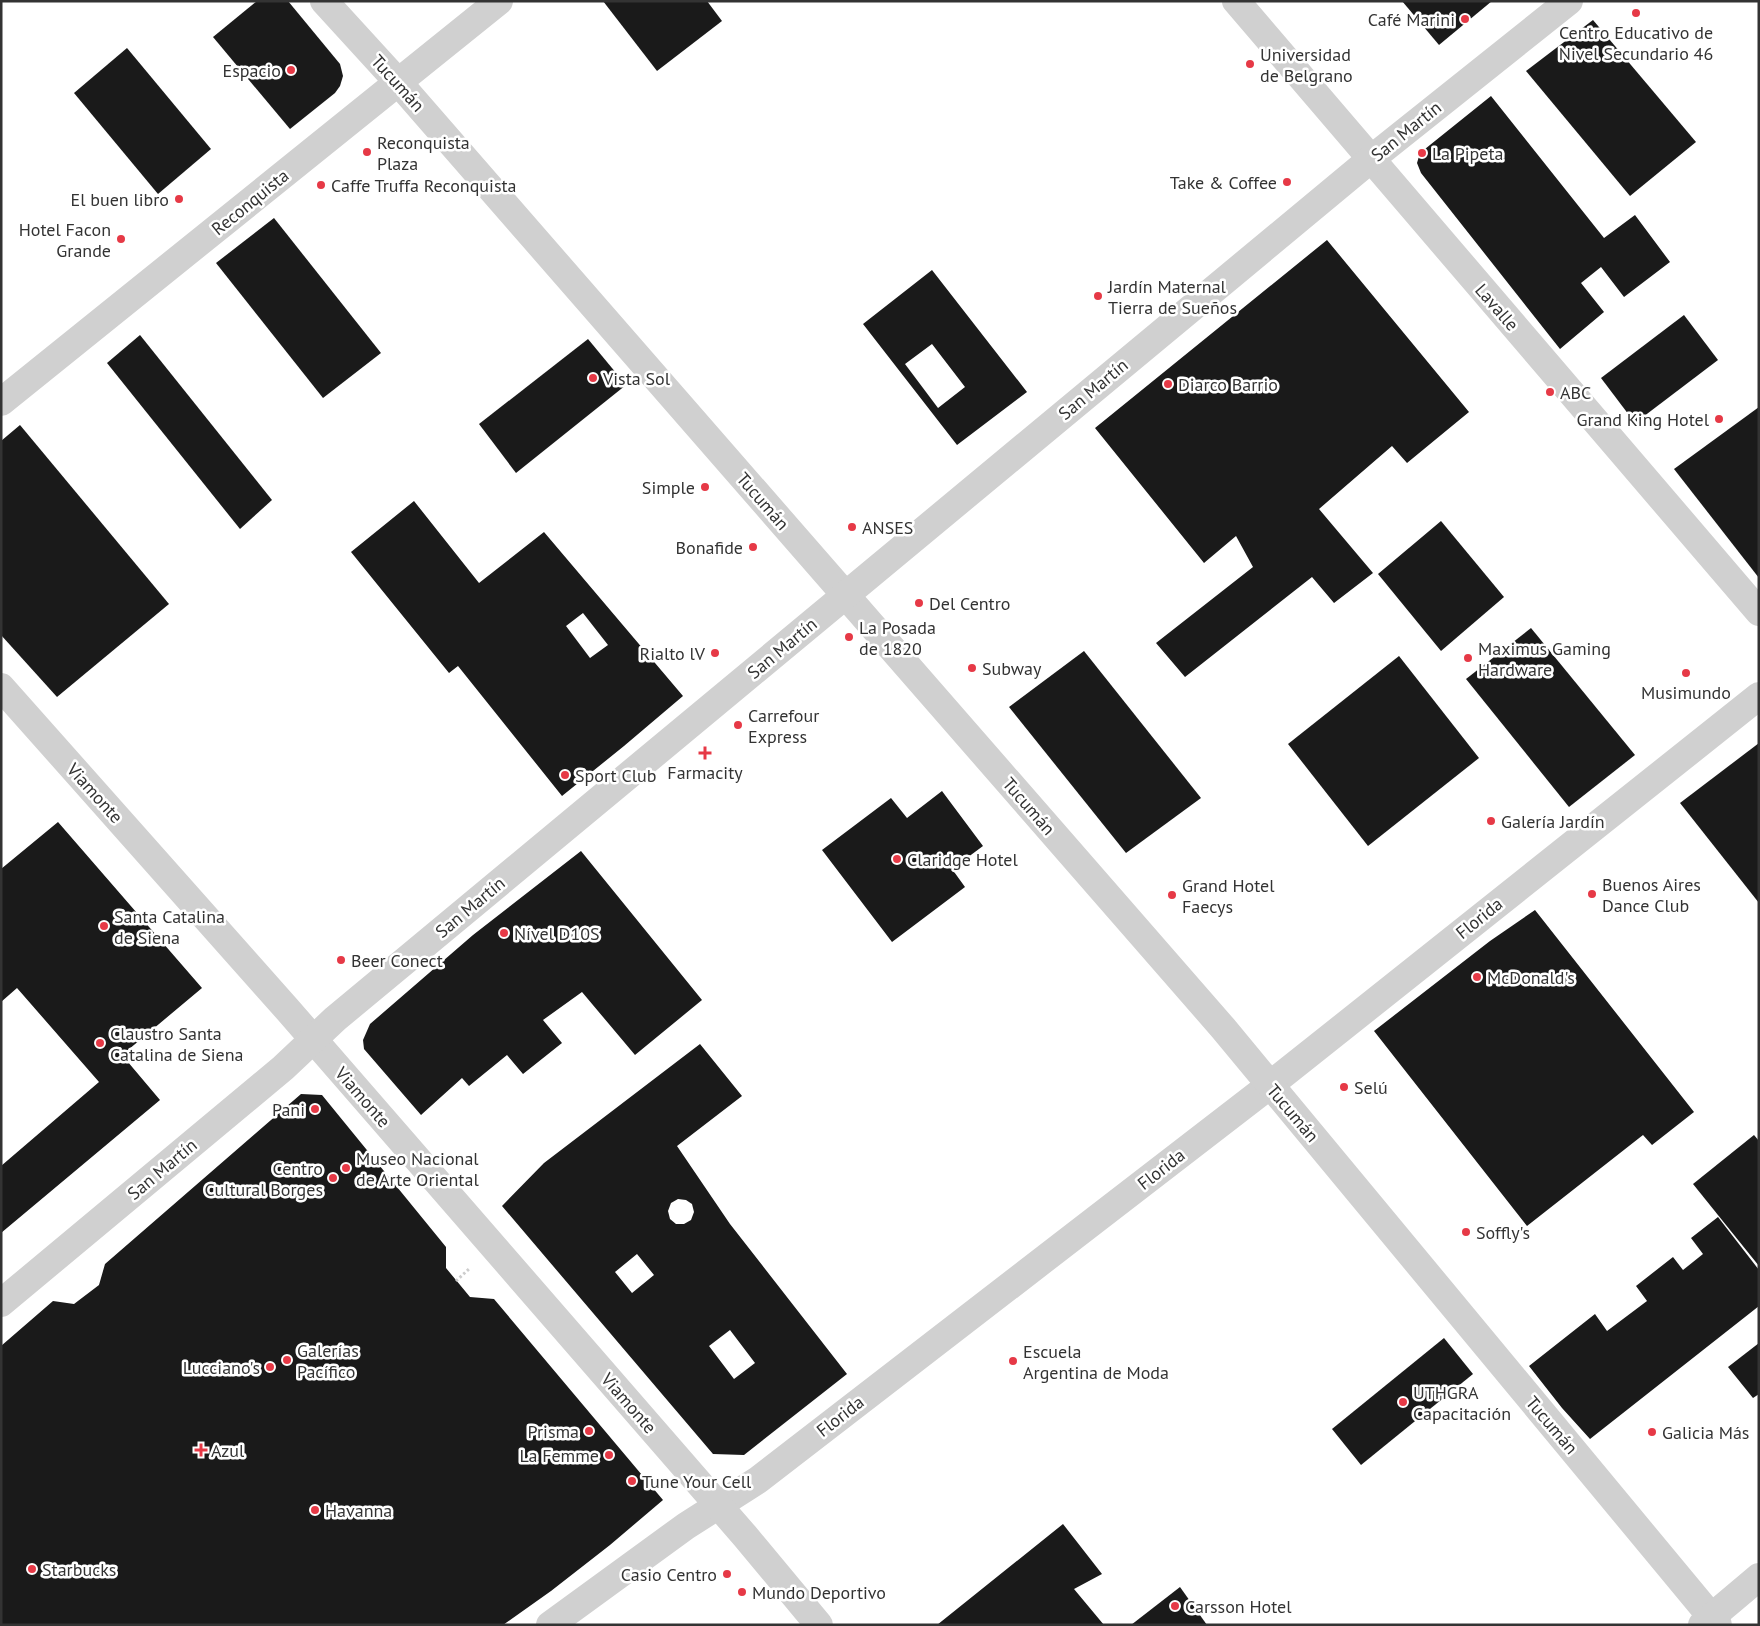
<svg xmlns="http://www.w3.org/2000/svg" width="1760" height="1626" viewBox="0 0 1760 1626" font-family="'PT Sans',sans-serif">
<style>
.building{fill:#1a1a1a;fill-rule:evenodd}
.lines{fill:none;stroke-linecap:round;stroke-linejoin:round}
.path{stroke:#cdcdcd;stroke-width:3;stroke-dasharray:2.5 2.5;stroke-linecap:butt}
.pedestrian{stroke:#d0d0d0;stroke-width:28}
.minor{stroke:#d0d0d0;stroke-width:28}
.poi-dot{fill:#e63946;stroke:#fff;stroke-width:2}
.labels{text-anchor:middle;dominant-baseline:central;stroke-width:5;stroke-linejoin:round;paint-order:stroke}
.poi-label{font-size:18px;fill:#333;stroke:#fff;text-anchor:start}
.street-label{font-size:18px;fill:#333;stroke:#fff}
</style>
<rect width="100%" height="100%" fill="#fff"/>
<!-- building -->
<g class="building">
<polygon points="257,1 288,1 340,64 343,76 340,86 335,93 290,129 213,37"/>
<polygon points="603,1 707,1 722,21 657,71"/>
<polygon points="1402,1 1492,1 1439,45"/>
<polygon points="1593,20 1696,142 1630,196 1526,71"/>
<polygon points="127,48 211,149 158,194 74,93"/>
<polygon points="1491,96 1604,238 1635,215 1670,262 1624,297 1601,267 1581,283 1604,312 1560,349 1421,173 1417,163 1420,153"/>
<polygon points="274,218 381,353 323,398 216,263"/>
<polygon points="1327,240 1469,412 1407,463 1392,446 1319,509 1373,573 1334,603 1312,577 1185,677 1156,643 1253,567 1236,536 1204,563 1095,428"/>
<path d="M932,270L1027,392L957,445L863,324ZM932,344L965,387L938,408L905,364Z"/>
<polygon points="1684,315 1718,360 1635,423 1601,378"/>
<polygon points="140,335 272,500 240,529 107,363"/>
<polygon points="588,339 626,385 516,473 479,424"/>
<polygon points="1759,407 1759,578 1674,469"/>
<polygon points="20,425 169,604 57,697 1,635 1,441"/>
<path d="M414,501L479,583L544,532L683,696L624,746L562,796L458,666L449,673L351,552ZM583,613L608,645L590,658L566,626Z"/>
<polygon points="1441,521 1504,597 1441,651 1378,574"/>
<polygon points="1531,628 1635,755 1569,807 1466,679"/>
<polygon points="1084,651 1201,798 1126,853 1009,707"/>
<polygon points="1399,656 1479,758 1368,846 1288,744"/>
<polygon points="1759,743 1759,903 1680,803"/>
<polygon points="942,791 983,846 952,869 965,887 892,942 822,850 891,798 907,818"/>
<polygon points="58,822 202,988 122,1055 160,1100 1,1233 1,1166 99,1082 17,988 1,1002 1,869"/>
<polygon points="581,851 702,1000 635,1055 582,992 543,1020 562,1043 523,1074 507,1055 469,1086 462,1078 421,1115 364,1049 363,1040 370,1024 473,935"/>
<polygon points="1535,910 1694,1112 1652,1145 1643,1135 1527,1226 1374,1031 1490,941"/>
<path d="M700,1044L742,1096L677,1146L730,1224L847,1374L744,1455L713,1454L502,1206L544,1163ZM678,1199L686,1200L692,1204L694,1212L691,1220L684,1224H676L670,1219L668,1211L671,1203ZM637,1254L654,1275L632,1293L615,1272ZM730,1330L755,1363L734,1379L709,1346Z"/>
<polygon points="301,1094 322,1095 446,1247 446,1268 470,1297 494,1299 663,1500 610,1545 551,1591 503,1625 1,1625 1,1346 53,1301 74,1304 99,1285 105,1264"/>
<polygon points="1754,1135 1759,1141 1759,1266 1693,1184"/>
<polygon points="1718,1217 1759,1270 1759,1306 1590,1439 1562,1408 1529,1366 1595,1314 1607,1331 1647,1301 1636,1286 1673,1257 1683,1270 1703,1254 1691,1238"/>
<polygon points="1444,1338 1473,1374 1361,1465 1332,1429"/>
<polygon points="1759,1343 1759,1394 1753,1398 1728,1367"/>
<polygon points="1063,1524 1102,1574 1074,1589 1104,1625 937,1625"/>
<polygon points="1180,1587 1207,1625 1131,1625"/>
</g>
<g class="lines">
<!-- path -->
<polyline class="path" points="456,1281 470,1268"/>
<!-- pedestrian -->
<g class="pedestrian">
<polyline points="1236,1 1759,612"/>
<polyline points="550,1625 686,1526 758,1480 1270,1085 1759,696"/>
</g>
<!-- minor -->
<g class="minor">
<polyline points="324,1 398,82 1223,1028 1718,1625"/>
<polyline points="1,402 499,1"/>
<polyline points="1,687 287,1009 745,1536 819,1625"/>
<polyline points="1,1303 283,1068 335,1019 1371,159 1569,1"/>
<polyline points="1702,1625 1759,1577"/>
</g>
</g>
<!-- markers -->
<g class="poi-dot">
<circle cx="1636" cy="13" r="5"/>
<circle cx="1465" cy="19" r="5"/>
<circle cx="1250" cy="64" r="5"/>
<circle cx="291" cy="70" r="5"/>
<circle cx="367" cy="152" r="5"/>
<circle cx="1422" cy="153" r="5"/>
<circle cx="1287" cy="182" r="5"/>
<circle cx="321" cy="185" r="5"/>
<circle cx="179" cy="199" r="5"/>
<circle cx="121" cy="239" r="5"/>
<circle cx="1098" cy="296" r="5"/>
<circle cx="593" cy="378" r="5"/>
<circle cx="1168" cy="384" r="5"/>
<circle cx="1550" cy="392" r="5"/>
<circle cx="1719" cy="419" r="5"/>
<circle cx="705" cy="487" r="5"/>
<circle cx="852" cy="527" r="5"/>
<circle cx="753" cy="547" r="5"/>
<circle cx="919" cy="603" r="5"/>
<circle cx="849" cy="637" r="5"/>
<circle cx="715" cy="653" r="5"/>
<circle cx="1468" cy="658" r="5"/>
<circle cx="972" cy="668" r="5"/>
<circle cx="1686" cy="673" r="5"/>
<circle cx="738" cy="725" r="5"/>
<path d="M702.5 745.5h5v5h5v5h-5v5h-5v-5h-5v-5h5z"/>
<circle cx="565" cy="775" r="5"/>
<circle cx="1491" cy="821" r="5"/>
<circle cx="897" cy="859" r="5"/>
<circle cx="1592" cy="894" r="5"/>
<circle cx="1172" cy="895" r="5"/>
<circle cx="104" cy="926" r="5"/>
<circle cx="504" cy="933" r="5"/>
<circle cx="341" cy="960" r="5"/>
<circle cx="1477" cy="977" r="5"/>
<circle cx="100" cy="1043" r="5"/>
<circle cx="1344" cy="1087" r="5"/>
<circle cx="315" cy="1109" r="5"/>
<circle cx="346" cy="1168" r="5"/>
<circle cx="333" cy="1178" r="5"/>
<circle cx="1466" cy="1232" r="5"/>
<circle cx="287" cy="1360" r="5"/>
<circle cx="1013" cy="1361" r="5"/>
<circle cx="270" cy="1367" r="5"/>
<circle cx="1403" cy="1402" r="5"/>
<circle cx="589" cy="1431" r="5"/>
<circle cx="1652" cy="1432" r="5"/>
<path d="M198.5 1442.5h5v5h5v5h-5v5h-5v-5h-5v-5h5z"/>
<circle cx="609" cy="1455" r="5"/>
<circle cx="632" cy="1481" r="5"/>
<circle cx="315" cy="1510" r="5"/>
<circle cx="32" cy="1569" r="5"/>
<circle cx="727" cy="1574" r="5"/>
<circle cx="742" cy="1592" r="5"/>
<circle cx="1175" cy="1606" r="5"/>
</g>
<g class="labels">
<!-- poi labels -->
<g class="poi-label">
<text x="1455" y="19" text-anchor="end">Café Marini</text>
<text x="1636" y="32" text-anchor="middle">Centro Educativo de<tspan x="1636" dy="21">Nivel Secundario 46</tspan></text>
<text x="1260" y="54">Universidad<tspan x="1260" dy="21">de Belgrano</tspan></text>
<text x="281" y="70" text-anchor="end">Espacio</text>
<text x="377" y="142">Reconquista<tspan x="377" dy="21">Plaza</tspan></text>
<text x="1432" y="153">La Pipeta</text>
<text x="1277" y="182" text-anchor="end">Take &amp; Coffee</text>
<text x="331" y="185">Caffe Truffa Reconquista</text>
<text x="169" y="199" text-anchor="end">El buen libro</text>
<text x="111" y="229" text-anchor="end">Hotel Facon<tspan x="111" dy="21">Grande</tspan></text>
<text x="1108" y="286">Jardín Maternal<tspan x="1108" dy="21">Tierra de Sueños</tspan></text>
<text x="603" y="378">Vista Sol</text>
<text x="1178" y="384">Diarco Barrio</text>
<text x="1560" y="392">ABC</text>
<text x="1709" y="419" text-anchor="end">Grand King Hotel</text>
<text x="695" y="487" text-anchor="end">Simple</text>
<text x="862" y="527">ANSES</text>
<text x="743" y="547" text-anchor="end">Bonafide</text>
<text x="929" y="603">Del Centro</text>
<text x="859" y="627">La Posada<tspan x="859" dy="21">de 1820</tspan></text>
<text x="1478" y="648">Maximus Gaming<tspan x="1478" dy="21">Hardware</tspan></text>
<text x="705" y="653" text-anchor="end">Rialto lV</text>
<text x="982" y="668">Subway</text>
<text x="1686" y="692" text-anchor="middle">Musimundo</text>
<text x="748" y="715">Carrefour<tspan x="748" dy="21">Express</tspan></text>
<text x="705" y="772" text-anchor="middle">Farmacity</text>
<text x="575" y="775">Sport Club</text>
<text x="1501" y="821">Galería Jardín</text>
<text x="907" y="859">Claridge Hotel</text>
<text x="1602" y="884">Buenos Aires<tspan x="1602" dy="21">Dance Club</tspan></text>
<text x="1182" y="885">Grand Hotel<tspan x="1182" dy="21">Faecys</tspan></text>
<text x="114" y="916">Santa Catalina<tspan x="114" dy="21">de Siena</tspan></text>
<text x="514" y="933">Nível D10S</text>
<text x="351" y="960">Beer Conect</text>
<text x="1487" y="977">McDonald's</text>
<text x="110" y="1033">Claustro Santa<tspan x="110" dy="21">Catalina de Siena</tspan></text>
<text x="1354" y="1087">Selú</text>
<text x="305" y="1109" text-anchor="end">Pani</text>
<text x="356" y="1158">Museo Nacional<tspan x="356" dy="21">de Arte Oriental</tspan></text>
<text x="323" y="1168" text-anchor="end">Centro<tspan x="323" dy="21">Cultural Borges</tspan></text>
<text x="1476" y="1232">Soffly's</text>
<text x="297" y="1350">Galerías<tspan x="297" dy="21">Pacífico</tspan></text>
<text x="1023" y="1351">Escuela<tspan x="1023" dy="21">Argentina de Moda</tspan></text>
<text x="260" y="1367" text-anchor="end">Lucciano's</text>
<text x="1413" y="1392">UTHGRA<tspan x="1413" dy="21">Capacitación</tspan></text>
<text x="579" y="1431" text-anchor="end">Prisma</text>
<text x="1662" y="1432">Galicia Más</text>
<text x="211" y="1450">Azul</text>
<text x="599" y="1455" text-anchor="end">La Femme</text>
<text x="642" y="1481">Tune Your Cell</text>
<text x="325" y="1510">Havanna</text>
<text x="42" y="1569">Starbucks</text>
<text x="717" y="1574" text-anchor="end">Casio Centro</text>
<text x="752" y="1592">Mundo Deportivo</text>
<text x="1185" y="1606">Carsson Hotel</text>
</g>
<!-- street labels -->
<g class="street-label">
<text transform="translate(398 83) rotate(48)">Tucumán</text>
<text transform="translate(1406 131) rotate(-39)">San Martín</text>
<text transform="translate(250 202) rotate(-39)">Reconquista</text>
<text transform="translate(1497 307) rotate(49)">Lavalle</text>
<text transform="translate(1093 389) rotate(-40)">San Martín</text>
<text transform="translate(763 501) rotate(49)">Tucumán</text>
<text transform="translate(782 648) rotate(-40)">San Martín</text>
<text transform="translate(95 793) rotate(48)">Viamonte</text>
<text transform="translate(1029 806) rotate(49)">Tucumán</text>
<text transform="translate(470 907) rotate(-40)">San Martín</text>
<text transform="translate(1479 918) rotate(-39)">Florida</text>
<text transform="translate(363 1097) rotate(49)">Viamonte</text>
<text transform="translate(1293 1113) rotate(50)">Tucumán</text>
<text transform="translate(162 1169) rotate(-40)">San Martín</text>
<text transform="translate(1161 1169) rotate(-38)">Florida</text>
<text transform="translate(629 1403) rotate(49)">Viamonte</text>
<text transform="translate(840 1416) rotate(-38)">Florida</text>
<text transform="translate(1552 1425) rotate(50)">Tucumán</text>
</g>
</g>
<!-- border -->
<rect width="1760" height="1626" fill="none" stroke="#333333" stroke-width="5"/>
</svg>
